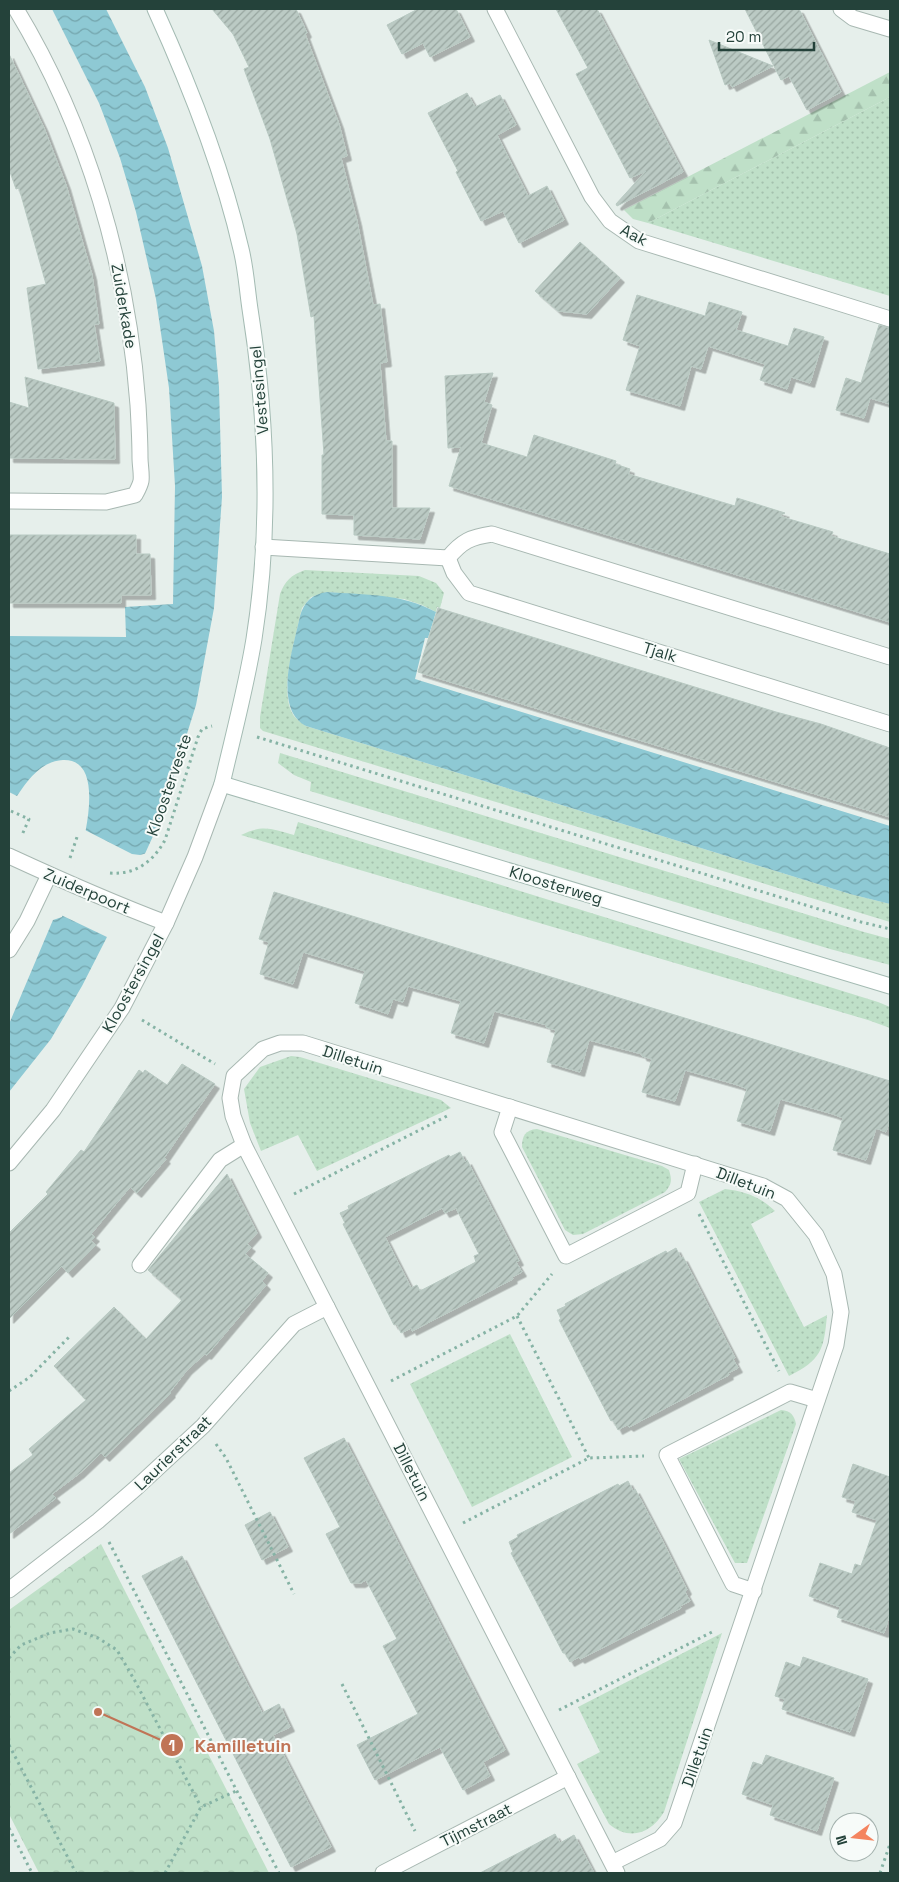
<svg xmlns="http://www.w3.org/2000/svg" width="899" height="1882" viewBox="0 0 899 1882" font-family="'Space Grotesk',sans-serif">
<style>
.grass{fill:url(#grass-dots)}
.forest{fill:url(#forest-firs)}
.park{fill:url(#park-crowns)}
.water{fill:url(#water-waves)}
.pier{fill:#e6efeb}
.building{fill:url(#building-hatch);stroke:#b8c9c2;fill-rule:evenodd;filter:url(#shadow)}
.lines{fill:none;stroke-linecap:round;stroke-linejoin:round}
.lane-casing{stroke:#a8b8b2;stroke-width:17}
.street-casing{stroke:#a8b8b2;stroke-width:17}
.secondary-casing{stroke:#a4bbb3;stroke-width:17}
.path{stroke:#86b3a5;stroke-width:3;stroke-dasharray:2.5 4;stroke-linecap:butt}
.lane{stroke:#fff;stroke-width:15}
.street{stroke:#fff;stroke-width:15}
.secondary{stroke:#fff;stroke-width:15}
.labels{text-anchor:middle;dominant-baseline:central;stroke-width:4;stroke-linejoin:round;paint-order:stroke}
.street-label{font-size:16px;fill:#24423a;stroke:#f7fbf9}
.leader{fill:none;stroke:#c07456;stroke-width:2}
.callout-dot{fill:#c07456;stroke:#f7fbf9;stroke-width:2}
.mark-label{font-size:15px;text-anchor:middle;font-weight:bold;fill:#fff}
.callout-label{font-size:18px;text-anchor:middle;font-weight:bold;fill:#c07456;stroke:#f7fbf9;stroke-width:4;stroke-linejoin:round;paint-order:stroke}
</style>
<defs>
<pattern id="grass-dots" width="8" height="8" patternUnits="userSpaceOnUse" patternTransform="scale(1.25)"><rect width="8" height="8" fill="#bfe0c8"/><path d="M2 2h.1M6 6h.1" fill="none" stroke="#a4c1ad" stroke-width="1.8" stroke-linecap="round"/></pattern>
<pattern id="forest-firs" width="22" height="20" patternUnits="userSpaceOnUse" patternTransform="scale(1.25)"><rect width="22" height="20" fill="#bfe0c8"/><path d="M5 1l3.5 6h-7zM16 11l3.5 6h-7z" fill="#a4c1ad"/></pattern>
<pattern id="park-crowns" width="20" height="18" patternUnits="userSpaceOnUse" patternTransform="scale(1.25)"><rect width="20" height="18" fill="#bfe0c8"/><path d="M2 6a3 3 0 1 1 6 0M12 15a3 3 0 1 1 6 0" fill="none" stroke="#a4c1ad"/></pattern>
<pattern id="water-waves" width="16" height="10" patternUnits="userSpaceOnUse" patternTransform="scale(1.25)"><rect width="16" height="10" fill="#8ec9d4"/><path d="M0 5q4-4 8 0t8 0" fill="none" stroke="#74a5ad"/></pattern>
<pattern id="building-hatch" width="6" height="6" patternUnits="userSpaceOnUse" patternTransform="scale(1.25)"><rect width="6" height="6" fill="#bbcac4"/><path d="M-1 1l2-2M0 6l6-6M5 7l2-2" fill="none" stroke="#98a6a0"/></pattern>
<filter id="shadow"><feDropShadow dx="4.5" dy="4.5" stdDeviation="0" flood-color="#0004"/></filter>
</defs>
<rect width="100%" height="100%" fill="#e6efeb"/>
<!-- grass -->
<g class="grass">
<polygon points="890,97 890,296 648,223"/>
<path d="M305,570L419,576L436,583L444,593L440,608L437,607L436,612L422,605L404,599L327,592L311,597L302,608L300,616C295,642 278,693 294,716C297,720 302,723 306,726L850,894L890,904V922L263,731L260,728V717L280,594C285,581 291,575 305,570Z"/>
<polygon points="280,753 864,932 890,939 890,965 830,949 310,791 311,782 294,775 278,763"/>
<path d="M298,822L878,1002L890,1007V1028L868,1020L241,835C263,824 272,829 294,835Z"/>
<polygon points="291,1056 300,1057 441,1100 451,1108 317,1171 298,1135 261,1151 250,1123 244,1089 260,1067"/>
<path d="M537,1129L662,1166L669,1170C672,1180 672,1184 665,1192L583,1234L573,1235L565,1230L522,1147C522,1136 525,1130 537,1129Z"/>
<path d="M725,1189C744,1191 761,1197 775,1211L751,1224L804,1327L827,1315C824,1350 821,1360 789,1376L699,1202Z"/>
<polygon points="510,1334 572,1457 472,1507 410,1384"/>
<path d="M781,1410C791,1411 794,1415 796,1424L747,1563H735L679,1459Z"/>
<path d="M722,1633L664,1812C651,1834 629,1841 609,1824L577,1764L600,1752L578,1707Z"/>
</g>
<!-- forest -->
<polygon class="forest" points="890,72 890,97 648,223 633,219 624,210"/>
<!-- park -->
<polygon class="park" points="101,1544 269,1873 39,1873 9,1814 9,1610"/>
<!-- water -->
<g class="water">
<path d="M52,9H106L145,87L168,148L202,266L214,331L219,387L222,497L214,608L196,705L159,823L106,939L82,986L51,1039L9,1092V1024L53,920L62,917C69,891 119,758 63,760C41,761 28,780 17,796L9,792V636L126,637L125,607L173,604L175,486L169,388L156,299L136,212L120,158L99,103Z"/>
<path d="M327,592C366,595 400,593 436,612L428,638H425L415,679L890,826V904L850,894L306,726C272,708 294,646 300,616C304,602 312,594 327,592Z"/>
</g>
<!-- pier -->
<polygon class="pier" points="85,830 132,854 140,855 147,853 109,938 61,915"/>
<!-- building -->
<g class="building">
<polygon points="212,9 296,9 307,33 305,34 339,124 347,156 341,158 357,221 373,305 380,304 387,362 380,363 386,441 392,441 392,508 430,508 420,539 354,535 354,515 322,514 322,455 324,455 314,316 311,317 297,234 270,139 244,69 249,67 233,34"/>
<polygon points="418,9 456,9 470,37 430,57 423,43 402,54 387,25"/>
<polygon points="556,9 597,9 683,172 617,206 616,204 646,171 630,178 576,74 588,68"/>
<polygon points="745,9 799,9 841,92 807,110 789,76 781,80"/>
<polygon points="709,40 773,66 732,87 730,83 725,85"/>
<polygon points="9,54 44,128 66,185 92,275 99,324 94,324 100,361 38,369 27,288 46,284 19,188 16,189 9,169"/>
<polygon points="467,93 475,107 500,95 516,125 497,135 528,196 547,186 564,220 519,243 503,211 481,221 456,172 458,171 428,113"/>
<polygon points="580,242 620,278 587,314 558,311 535,291"/>
<polygon points="637,295 705,316 709,302 742,312 736,330 788,346 794,328 824,337 810,383 791,377 787,389 760,380 765,364 708,346 701,369 691,366 680,406 626,390 640,346 623,340"/>
<polygon points="879,325 890,328 890,404 870,398 864,418 836,410 846,378 861,383"/>
<polygon points="493,373 484,402 492,405 481,443 527,457 534,435 616,461 615,464 630,469 628,474 735,506 737,498 785,513 779,516 833,532 831,536 890,554 890,622 449,486 461,447 448,448 445,376"/>
<polygon points="25,377 114,403 115,459 9,458 9,402 29,408"/>
<polygon points="9,535 136,535 136,554 150,554 151,595 121,595 121,603 9,603"/>
<polygon points="438,608 776,712 821,724 890,748 890,817 418,672"/>
<polygon points="274,892 890,1081 890,1118 886,1132 876,1128 866,1160 833,1150 843,1118 833,1114 780,1099 770,1131 737,1121 747,1089 738,1085 685,1070 675,1101 642,1092 652,1059 642,1056 642,1054 589,1040 580,1072 547,1062 556,1030 546,1027 547,1025 494,1011 484,1043 451,1033 461,1001 408,986 403,1002 393,999 388,1014 355,1003 365,971 303,952 293,984 260,974 269,942 259,939"/>
<polygon points="182,1064 215,1084 164,1158 166,1159 137,1193 130,1187 91,1234 95,1237 91,1241 96,1245 68,1273 62,1266 9,1319 9,1233 48,1194 46,1192 81,1150 84,1152 139,1070 143,1073 145,1070 167,1085"/>
<path d="M460,1152L465,1162L467,1160L519,1261L516,1262L522,1272L512,1277L513,1279L412,1331L411,1328L401,1333L397,1324L394,1325L343,1224L345,1223L340,1213L349,1209L348,1206L449,1155L450,1157ZM442,1208L445,1213L456,1208L479,1254L474,1256L476,1262L420,1291L417,1285L411,1288L385,1237Z"/>
<polygon points="227,1174 257,1233 247,1244 251,1247 245,1254 268,1273 262,1281 266,1285 207,1355 205,1354 187,1370 170,1392 171,1393 105,1457 101,1453 80,1473 52,1494 56,1498 9,1534 9,1473 33,1455 29,1449 86,1400 54,1366 114,1307 146,1339 182,1300 148,1270"/>
<polygon points="676,1248 681,1258 683,1257 735,1358 733,1359 738,1368 728,1373 729,1375 629,1427 627,1425 618,1430 613,1420 611,1421 585,1371 559,1320 561,1319 557,1310 566,1306 565,1304 615,1277 666,1251 667,1253"/>
<polygon points="344,1438 505,1750 483,1762 490,1776 463,1790 440,1747 375,1780 357,1745 418,1714 383,1646 397,1639 366,1580 361,1583 351,1583 326,1534 340,1527 304,1458"/>
<polygon points="853,1464 890,1477 890,1613 884,1633 837,1617 840,1607 809,1596 820,1563 852,1574 855,1564 861,1566 877,1520 852,1512 856,1501 842,1497"/>
<polygon points="628,1481 633,1491 635,1489 662,1540 687,1590 685,1592 690,1601 680,1606 681,1608 580,1659 579,1657 570,1662 565,1653 563,1653 511,1553 513,1552 509,1542 518,1537 517,1535 618,1484 619,1486"/>
<polygon points="270,1512 288,1547 262,1560 245,1525"/>
<polygon points="182,1556 262,1713 279,1704 290,1727 273,1735 331,1847 291,1867 142,1576"/>
<polygon points="803,1657 868,1679 850,1732 782,1709 785,1699 775,1696 786,1662 800,1667"/>
<polygon points="766,1755 834,1778 817,1831 770,1815 773,1805 742,1794 753,1762 762,1765"/>
<polygon points="555,1834 560,1843 574,1835 594,1873 480,1873"/>
</g>
<g class="lines">
<!-- lane casing -->
<g class="lane-casing">
<polyline id="lane" points="140,1265 220,1160 244,1145"/>
</g>
<!-- street casing -->
<g class="street-casing">
<g id="street">
<polyline points="495,9 592,197 610,221 639,241 890,319"/>
<polyline points="841,9 853,18 890,29"/>
<path d="M9,501L106,502L135,495C137,491 140,486 141,481C142,474 140,465 140,458C140,440 139,423 138,405C128,267 88,128 16,9"/>
<polyline points="263,547 448,558"/>
<polyline points="448,558 454,573 469,593 890,724"/>
<path d="M448,558C462,541 471,537 492,534L890,657"/>
<path d="M9,856C61,880 113,903 166,923"/>
<polyline points="9,950 27,921 49,875"/>
<polyline points="510,1107 502,1132 566,1256 688,1193 695,1164"/>
<polyline points="9,1163 53,1110 122,1008 166,923 195,857 222,784"/>
<polyline points="9,1590 98,1521 136,1488 203,1426 294,1324 327,1307"/>
<polyline points="754,1591 733,1584 667,1455 790,1392 817,1400"/>
<polyline points="612,1863 660,1839 674,1823 836,1345 841,1312 834,1274 816,1235 787,1199 763,1186 303,1043 280,1043 263,1049 234,1076 230,1098 233,1116 244,1145 617,1873"/>
<polyline points="383,1873 568,1777"/>
</g>
</g>
<!-- secondary casing -->
<g class="secondary-casing">
<path id="secondary" d="M155,9C190,86 222,166 241,249C246,269 247,289 250,309C267,417 271,531 254,639C246,688 233,736 222,784L890,986"/>
</g>
<!-- path -->
<g class="path">
<polyline points="257,737 861,922 890,929"/>
<polyline points="11,811 29,819 22,835"/>
<polyline points="70,858 78,834"/>
<path d="M110,873C135,875 153,862 165,840L198,737L202,729L212,726"/>
<polyline points="142,1020 215,1064"/>
<polyline points="294,1194 449,1115"/>
<polyline points="699,1214 779,1371"/>
<polyline points="517,1316 589,1458"/>
<polyline points="391,1381 517,1316 552,1274"/>
<polyline points="9,1391 30,1377 70,1336"/>
<polyline points="216,1444 226,1458 294,1594"/>
<polyline points="463,1523 589,1458 644,1456"/>
<polyline points="109,1542 279,1873"/>
<polyline points="9,1658 21,1645 50,1633 73,1629 98,1638 117,1650 135,1681 201,1807"/>
<polyline points="342,1684 415,1831"/>
<polyline points="559,1710 714,1631"/>
<polyline points="9,1745 76,1873"/>
<polyline points="9,1828 32,1873"/>
<polyline points="165,1873 201,1807 236,1791"/>
<polyline points="880,1873 890,1844"/>
</g>
<!-- lane -->
<use href="#lane" class="lane"/>
<!-- street -->
<use href="#street" class="street"/>
<!-- secondary -->
<use href="#secondary" class="secondary"/>
</g>
<g class="labels">
<!-- street labels -->
<g class="street-label">
<text transform="translate(634 235) rotate(28)">Aak</text>
<text transform="translate(124 306) rotate(80)">Zuiderkade</text>
<text transform="translate(259 390) rotate(-95)">Vestesingel</text>
<text transform="translate(660 652) rotate(17)">Tjalk</text>
<text transform="translate(169 785) rotate(-71)">Kloosterveste</text>
<text transform="translate(556 885) rotate(17)">Kloosterweg</text>
<text transform="translate(87 891) rotate(23)">Zuiderpoort</text>
<text transform="translate(133 983) rotate(-61)">Kloostersingel</text>
<text transform="translate(353 1060) rotate(18)">Dilletuin</text>
<text transform="translate(746 1183) rotate(21)">Dilletuin</text>
<text transform="translate(173 1453) rotate(-44)">Laurierstraat</text>
<text transform="translate(412 1472) rotate(63)">Dilletuin</text>
<text transform="translate(697 1757) rotate(-71)">Dilletuin</text>
<text transform="translate(476 1825) rotate(-27)">Tijmstraat</text>
</g>
</g>
<!-- callouts -->
<path class="leader" d="M98 1712L172 1745"/>
<g class="callout-dot">
<circle cx="98" cy="1712" r="5"/>
<circle cx="172" cy="1745" r="12"/>
</g>
<g class="mark-label">
<text x="172" y="1751">1</text>
</g>
<g class="callout-label">
<text x="243" y="1752">Kamilletuin</text>
</g>
<!-- border -->
<rect width="899" height="1882" fill="none" stroke="#24423a" stroke-width="20"/>
<!-- north arrow -->
<g transform="translate(854 1837) rotate(255)"><circle r="24" fill="#f7fbf9" stroke="#a3b1ad"/>
<path d="M0-4L9 19L0 12L-9 19Z" fill="#f4845f"/>
<text y="-8" font-size="14" font-weight="bold" text-anchor="middle" fill="#24423a">N</text>
</g>
<!-- scale -->
<path d="M719 42v8h95v-8" fill="none" stroke="#24423a" stroke-width="2.5"/>
<text x="726" y="42" font-size="15" fill="#24423a" stroke="#f7fbf9" stroke-width="4" paint-order="stroke">20 m</text>
</svg>
